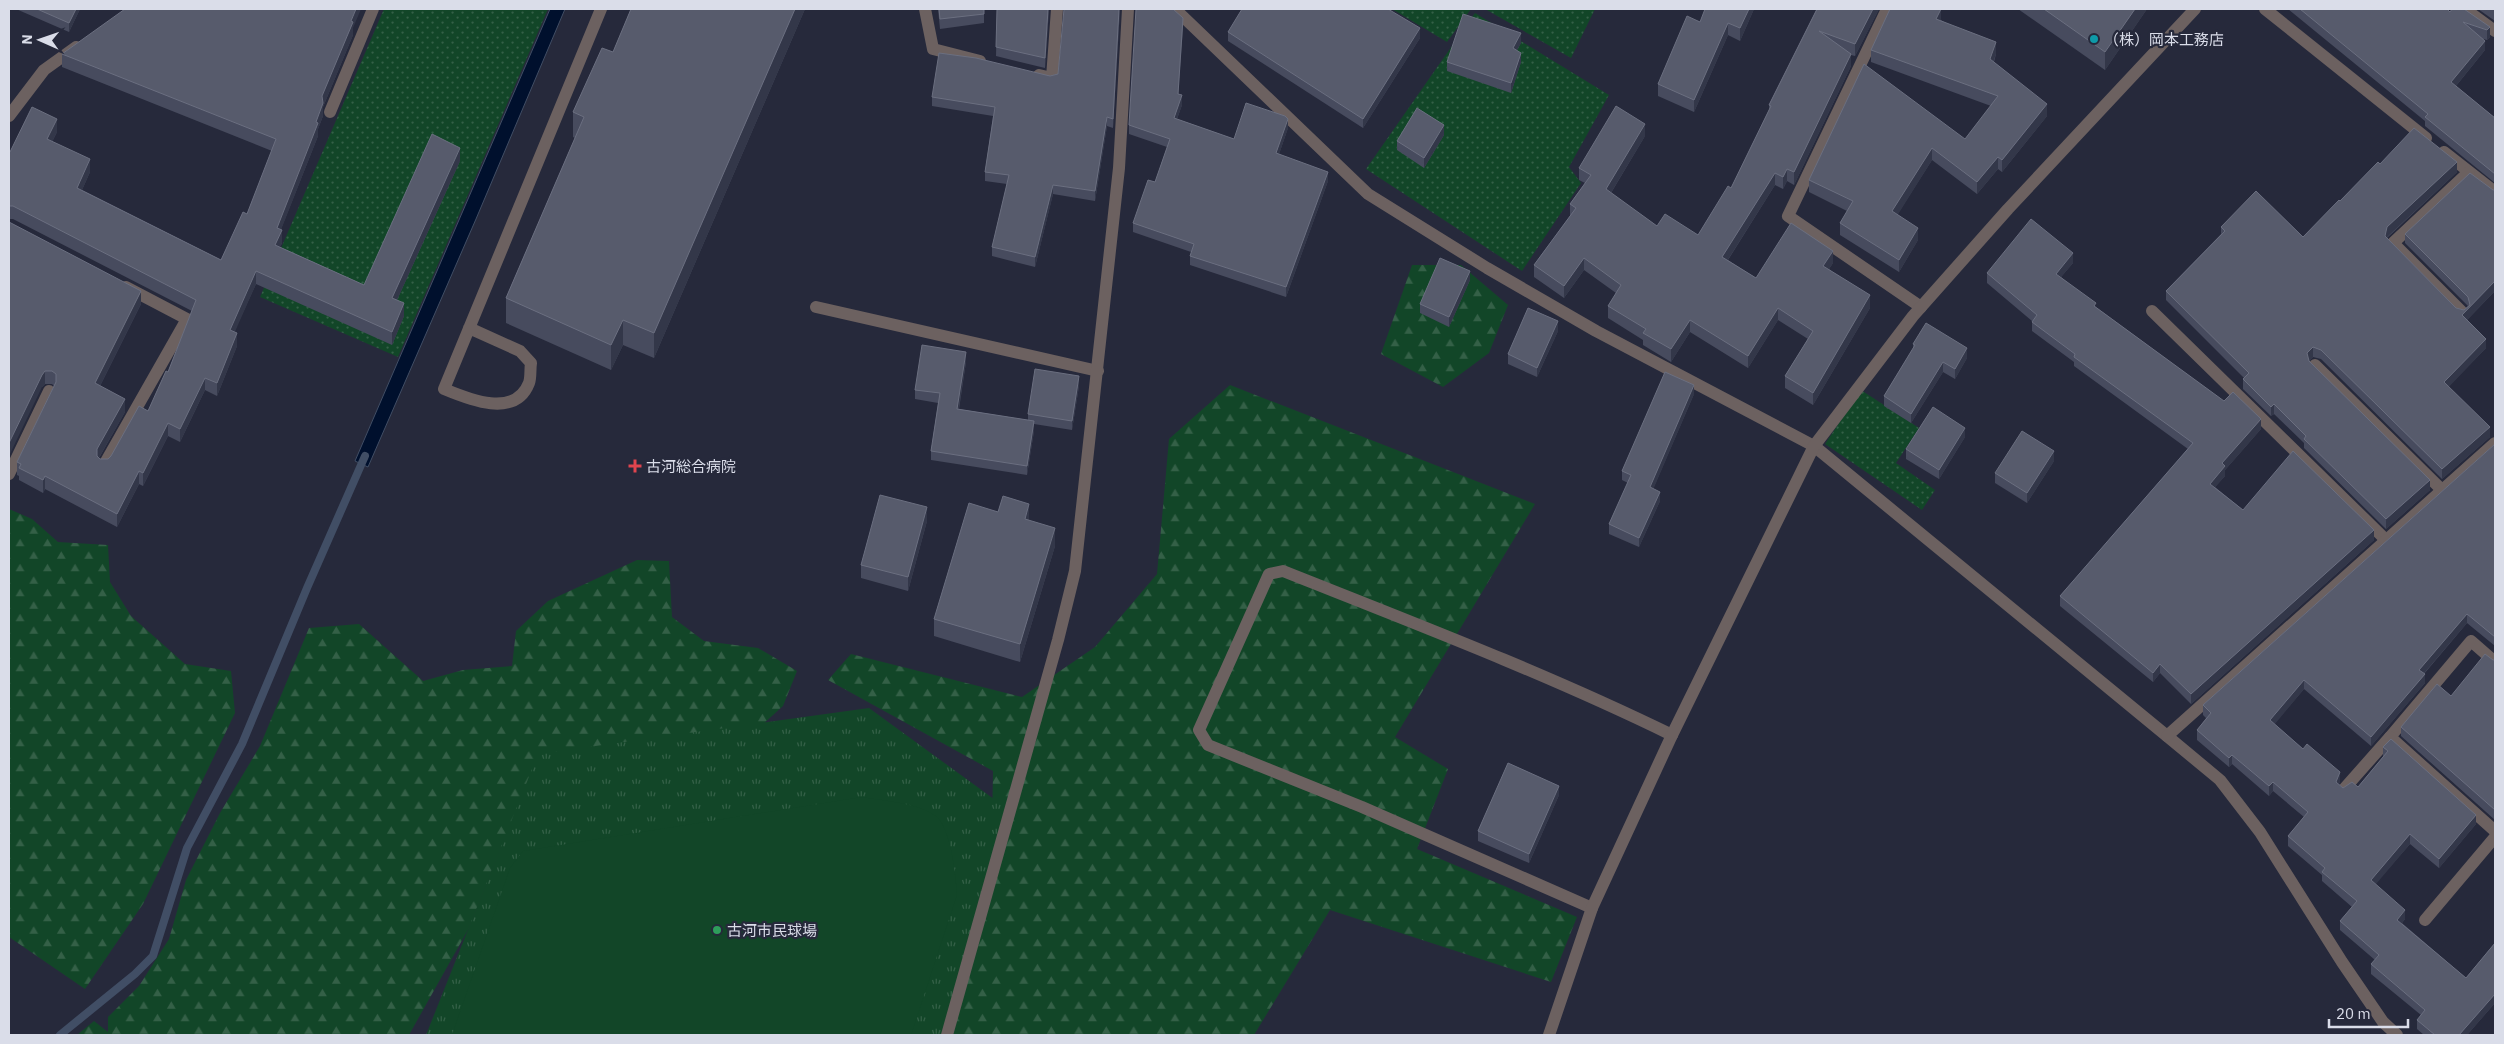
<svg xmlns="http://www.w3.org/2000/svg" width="2504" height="1044" viewBox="0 0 2504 1044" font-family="'IBM Plex Sans','Noto Sans JP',sans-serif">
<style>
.grass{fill:url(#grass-dots)}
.forest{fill:url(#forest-firs)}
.park{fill:url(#park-tufts)}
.pitch{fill:#124628}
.water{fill:#00102d;stroke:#414e65}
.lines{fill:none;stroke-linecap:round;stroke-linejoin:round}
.stream{stroke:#414e65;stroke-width:8}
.minor{stroke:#6c6160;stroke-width:12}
.wall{fill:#474b5e}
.shaded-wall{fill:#333749}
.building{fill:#575b6c;stroke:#6b6f80}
.culture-dot{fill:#0f9aa8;stroke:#26293b;stroke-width:2}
.health-dot{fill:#e0444e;stroke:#26293b;stroke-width:2}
.leisure-dot{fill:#2e9e5b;stroke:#26293b;stroke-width:2}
.labels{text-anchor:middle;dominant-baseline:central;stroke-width:4.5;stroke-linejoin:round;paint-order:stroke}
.poi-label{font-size:15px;fill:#dadde9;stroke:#26293b;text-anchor:start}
</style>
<defs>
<pattern id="grass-dots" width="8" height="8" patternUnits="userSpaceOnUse" patternTransform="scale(1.25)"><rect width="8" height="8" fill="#124628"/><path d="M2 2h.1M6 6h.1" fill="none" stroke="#346047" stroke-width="1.8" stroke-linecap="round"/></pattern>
<pattern id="forest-firs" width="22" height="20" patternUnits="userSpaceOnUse" patternTransform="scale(1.25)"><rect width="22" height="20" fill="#124628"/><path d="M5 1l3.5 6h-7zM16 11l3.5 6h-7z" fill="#346047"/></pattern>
<pattern id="park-tufts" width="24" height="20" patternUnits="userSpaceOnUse" patternTransform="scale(1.25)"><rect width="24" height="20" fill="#124628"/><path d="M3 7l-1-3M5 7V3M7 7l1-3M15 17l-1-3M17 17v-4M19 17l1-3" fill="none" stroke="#346047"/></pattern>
</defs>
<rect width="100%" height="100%" fill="#26293b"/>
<!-- grass -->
<g class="grass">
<polygon points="384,9 548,9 398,357 260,297"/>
<polygon points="1392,9 1471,9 1447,42"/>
<polygon points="1485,9 1595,9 1571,58"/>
<polygon points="1475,13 1609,95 1569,167 1581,183 1522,271 1366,169"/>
<polygon points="1861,390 1919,428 1896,463 1935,490 1922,510 1825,444"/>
</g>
<!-- forest -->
<g class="forest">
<polygon points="1412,265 1461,265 1508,305 1489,353 1443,387 1381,354"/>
<polygon points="1230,385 1535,504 1395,737 1448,769 1417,849 1577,917 1551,982 1330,910 1254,1035 946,1035 991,875 993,771 828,680 851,654 1022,697 1095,647 1157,574 1169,439"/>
<polygon points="9,509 32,519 58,542 108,545 110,582 131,616 185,664 231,671 235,713 143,904 85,989 9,937"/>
<polygon points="637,560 669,561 672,617 704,641 758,648 797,671 783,706 728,756 501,848 469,928 409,1035 77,1035 94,1021 108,1032 108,1017 139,986 169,939 186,880 220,813 260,746 309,628 359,624 423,681 463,670 512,666 516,631 548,601"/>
</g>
<!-- park -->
<polygon class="park" points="869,708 1009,810 947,1035 426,1035 538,754"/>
<!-- pitch -->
<path class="pitch" d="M862,797C883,801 920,803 937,817C951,830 956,877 957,895L911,1035H452L510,868L523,851Z"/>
<!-- water -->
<polygon class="water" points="550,9 565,9 476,219 368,467 355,461"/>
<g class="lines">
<!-- stream -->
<polyline class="stream" points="60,1035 135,974 153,956 187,848 242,744 307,588 365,456"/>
<!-- minor -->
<g class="minor">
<polyline points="925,9 933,49 980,61"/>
<polyline points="1175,9 1368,194 1487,268 1596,331 1814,446 2167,736 2220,780 2260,832 2342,962 2383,1022 2397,1035"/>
<polyline points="1887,9 1788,216 1921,307"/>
<polyline points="2265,9 2426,138"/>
<polyline points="2465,9 2495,31"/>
<polyline points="1039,75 1052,78 1057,9"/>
<polyline points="330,112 373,9"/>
<polyline points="9,116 44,70 76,47"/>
<polyline points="2444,152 2495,192"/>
<polyline points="816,307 1098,371"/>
<polyline points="2152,311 2386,540"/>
<polyline points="2462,312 2393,243 2469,172"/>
<path d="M469,328L520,351L531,363C530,369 531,378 529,383C515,419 468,399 444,389L601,9"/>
<polyline points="2315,365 2442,490"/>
<polyline points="104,465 187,319 126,287"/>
<polyline points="9,474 49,391"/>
<polyline points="2167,736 2495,443"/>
<polyline points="2390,737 2471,641 2495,662"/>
<polyline points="2344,789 2390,737 2495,831"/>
<path d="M1592,908L1362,807L1208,745L1199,730L1269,574L1283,571C1414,623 1545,673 1672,735"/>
<polyline points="2425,920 2495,837"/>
<polyline points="947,1035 1058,640 1075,571 1119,168 1128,9"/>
<polyline points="1549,1035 1592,908 1672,735 1814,446 1913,316 2008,209 2195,9"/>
</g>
</g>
<!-- wall -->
<g class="wall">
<polygon points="16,9 80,9 69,32"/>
<polygon points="631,9 805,9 654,358 623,345 611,370 506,323 506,298 575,138 573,137 573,112 613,52"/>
<polygon points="938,9 984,9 984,23 940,29"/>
<polygon points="997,9 1049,9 1045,68 996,56"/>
<polygon points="1120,9 1113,128 1107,126 1095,201 1053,194 1035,267 992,256 992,247 1007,184 985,181 985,172 993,116 932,106 932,97 1050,76 1058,74"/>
<polygon points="1754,9 1740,41 1728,35 1694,112 1658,96 1658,84 1700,22"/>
<polygon points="1817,9 1879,9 1855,56 1851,55 1851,66 1794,185 1787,181 1783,189 1775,185 1728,260 1756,278 1833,263 1829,269 1870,308 1813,405 1785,388 1785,376 1808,339 1778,320 1748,368 1690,332 1671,362 1643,345 1643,340 1608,318 1608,306 1616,293 1584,270 1564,298 1534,277 1534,265 1570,216 1570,204 1585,183 1579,180 1579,168 1645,136 1611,193 1657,226 1698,235 1731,188 1769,110 1769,105"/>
<polygon points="2018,9 2147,9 2105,70"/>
<polygon points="2288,9 2447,9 2450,12 2490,27 2490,37 2487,40 2483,39 2485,50 2456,86 2495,118 2495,183 2425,126 2425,121"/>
<polygon points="2478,9 2495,9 2495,21"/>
<polygon points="1941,20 1996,54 1994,62 2047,116 2002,172 1998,169 1977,194 1932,160 1897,215 1918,240 1899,272 1840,235 1840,223 1847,211 1809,192 1809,180 1965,139 1991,106 1871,62 1871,50"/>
<polygon points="353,28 353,35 323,107 323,116 318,129 318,136 281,229 282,243 280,247 364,285 460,161 397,300 404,316 392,345 256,284 234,332 237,346 217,396 205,390 180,442 168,436 143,486 139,484 117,527 45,489 43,493 19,480 19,476 17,475 17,462 54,386 52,384 45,384 42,387 9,222 141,304 100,386 125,412 99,458 100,459 108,459 111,456 148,411 168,372 192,311 13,219 9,219 9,151 10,152 57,132 52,142 90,172 82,190 221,260 247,214 272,151 62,67 62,54"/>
<polygon points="1183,28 1178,94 1182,105 1177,119 1234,139 1288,128 1279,154 1328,181 1286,297 1190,265 1190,256 1191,252 1133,232 1133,223 1155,182 1167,147 1129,134 1129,125"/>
<polygon points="1228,32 1420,38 1363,128 1228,41"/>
<polygon points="1521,43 1517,50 1521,62 1511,93 1447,71 1447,62"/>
<polygon points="1444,135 1424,168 1397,150 1397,141"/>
<polygon points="2380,164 2457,172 2387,238 2456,308 2464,310 2468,306 2405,243 2405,234 2495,190 2495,291 2467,320 2486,348 2448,387 2490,437 2442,479 2321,359 2313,357 2309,361 2430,490 2386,529 2304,448 2304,443 2274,414 2271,416 2243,389 2243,379 2244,378 2166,300 2166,291 2221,234 2221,227 2303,237 2340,201"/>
<polygon points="2073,263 2061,277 2096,307 2261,429 2225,470 2225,476 2215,487 2243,510 2374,540 2191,704 2160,673 2153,682 2060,606 2060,596 2188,449 2074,366 2074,362 2032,331 2032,321 1987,283 1987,273"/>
<polygon points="1470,280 1449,327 1420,313 1420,304"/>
<polygon points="1558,331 1537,377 1508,364 1508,354"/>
<polygon points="1913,344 1967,358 1955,379 1943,372 1911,423 1884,406 1884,396 1913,349"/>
<polygon points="966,362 959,409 1028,420 1028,414 1079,386 1072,430 1034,424 1034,431 1027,475 931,460 931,451 938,403 915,399 915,390"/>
<polygon points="1694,394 1653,489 1660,501 1639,547 1609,534 1609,524 1628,483 1622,480 1622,471"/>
<polygon points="1965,437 1939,479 1906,459 1906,449"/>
<polygon points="2495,444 2495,651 2495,646 2467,623 2424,674 2425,683 2371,746 2304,689 2274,724 2340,781 2339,784 2343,788 2358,787 2383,757 2383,747 2476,824 2439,868 2410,844 2375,884 2405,919 2402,923 2466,978 2495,943 2495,1003 2467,1035 2424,1035 2417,1029 2417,1020 2421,1015 2371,974 2371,964 2375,960 2340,930 2340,921 2352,907 2322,881 2322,875 2288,846 2288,836 2304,817 2273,791 2269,796 2232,764 2229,767 2197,740 2197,730 2206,718 2203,715 2203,705"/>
<polygon points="2054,461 2027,503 1995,483 1995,473"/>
<polygon points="998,512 1029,521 1055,546 1020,662 934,636 934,619"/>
<polygon points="927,521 908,591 861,578 861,565"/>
<polygon points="2493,660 2495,660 2495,820 2401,736 2401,727 2451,696"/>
<polygon points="1559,795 1529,863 1478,841 1478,831"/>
</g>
<!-- shaded-wall -->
<g class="shaded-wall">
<polygon points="76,9 80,9 69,32 69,23"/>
<polygon points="356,9 361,9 353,28 353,35 323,107 323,116 318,129 318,136 277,240 277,228 316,122 322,96"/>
<polygon points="795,9 805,9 654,358 654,333"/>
<polygon points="1048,9 1049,9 1045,68 1045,58"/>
<polygon points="1119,9 1120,9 1113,128 1113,119"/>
<polygon points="1749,9 1754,9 1740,41 1740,28"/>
<polygon points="1873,9 1879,9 1855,56 1855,44"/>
<polygon points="1941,9 1941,20 1936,31 1936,19"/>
<polygon points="2135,9 2147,9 2105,70 2105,52"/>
<polygon points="1183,18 1183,28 1178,103 1178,94"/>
<polygon points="1728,23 1728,35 1694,112 1694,100"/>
<polygon points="2490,27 2490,37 2487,40 2487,30"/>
<polygon points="1420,28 1420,38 1363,128 1363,119"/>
<polygon points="1521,33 1521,43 1513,57 1513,48"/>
<polygon points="2485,41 2485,50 2451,92 2451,82"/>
<polygon points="1996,42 1996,54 1990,71 1990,59"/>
<polygon points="1521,53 1521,62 1511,93 1511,83"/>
<polygon points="1851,54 1851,66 1794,185 1794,172"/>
<polygon points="1182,95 1182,105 1174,127 1174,118"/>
<polygon points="2047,104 2047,116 2002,172 2002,160"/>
<polygon points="1107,117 1107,126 1095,201 1095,191"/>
<polygon points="57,119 57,132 47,152 47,139"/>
<polygon points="1288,119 1288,128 1276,163 1276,153"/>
<polygon points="1645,124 1645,136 1606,201 1606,189"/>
<polygon points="1444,125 1444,135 1424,168 1424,158"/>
<polygon points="460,148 460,161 392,311 392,298"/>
<polygon points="1932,148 1932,160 1892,224 1892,211"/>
<polygon points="1998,157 1998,169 1977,194 1977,182"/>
<polygon points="90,159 90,172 77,201 77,188"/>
<polygon points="2457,162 2457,172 2387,237 2385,245 2385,236 2387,227"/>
<polygon points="1787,169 1787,181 1783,189 1783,177"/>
<polygon points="1328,172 1328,181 1286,297 1286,287"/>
<polygon points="1775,173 1775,185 1722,269 1722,257"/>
<polygon points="1053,185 1053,194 1035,267 1035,257"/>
<polygon points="1918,228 1918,240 1899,272 1899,260"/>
<polygon points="282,230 282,243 275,258 275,245"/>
<polygon points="1833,251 1833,263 1823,278 1823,266"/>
<polygon points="2073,253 2073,263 2056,283 2056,274"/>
<polygon points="1584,258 1584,270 1564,298 1564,286"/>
<polygon points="256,271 256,284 230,343 230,330"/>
<polygon points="1470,271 1470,280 1449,327 1449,317"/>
<polygon points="2495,281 2495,291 2462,325 2462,315"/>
<polygon points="141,291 141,304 95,396 95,383"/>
<polygon points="1870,295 1870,308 1813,405 1813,393"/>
<polygon points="404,303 404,316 392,345 392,332"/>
<polygon points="1778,308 1778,320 1748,368 1748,356"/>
<polygon points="623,320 623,345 611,370 611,345"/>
<polygon points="1690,320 1690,332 1671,362 1671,349"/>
<polygon points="1558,321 1558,331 1537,377 1537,368"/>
<polygon points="237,333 237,346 217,396 217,383"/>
<polygon points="2486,339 2486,348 2444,392 2444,382"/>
<polygon points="2313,347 2313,357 2307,362 2307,353"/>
<polygon points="1967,348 1967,358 1955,379 1955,369"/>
<polygon points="966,352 966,362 957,419 957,409"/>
<polygon points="1943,362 1943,372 1911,423 1911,414"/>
<polygon points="45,371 45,384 42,387 9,456 9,443 42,375"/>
<polygon points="1079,376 1079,386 1072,430 1072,421"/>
<polygon points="205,378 205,390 180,442 180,429"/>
<polygon points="1694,385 1694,394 1650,497 1650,487"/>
<polygon points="125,399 125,412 97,461 97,449"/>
<polygon points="2274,404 2274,414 2271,416 2271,407"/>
<polygon points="2261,419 2261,429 2225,470 2225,476 2210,493 2210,484 2222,463"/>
<polygon points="1034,421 1034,431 1027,475 1027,466"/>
<polygon points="168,423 168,436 143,486 143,473"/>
<polygon points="2490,427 2490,437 2442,479 2442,469"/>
<polygon points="1965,428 1965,437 1939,479 1939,470"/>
<polygon points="2054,451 2054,461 2027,503 2027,493"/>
<polygon points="139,471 139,484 117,527 117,514"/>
<polygon points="45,476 45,489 43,493 43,480"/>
<polygon points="2430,480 2430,490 2386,529 2386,519"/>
<polygon points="1660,492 1660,501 1639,547 1639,538"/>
<polygon points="1029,504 1029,522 1025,519"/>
<polygon points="927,507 927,521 908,591 908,577"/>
<polygon points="1055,528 1055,546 1020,662 1020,644"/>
<polygon points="2374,530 2374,540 2191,704 2191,694"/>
<polygon points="2467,614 2467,623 2419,679 2419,670"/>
<polygon points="2160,664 2160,673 2153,682 2153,673"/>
<polygon points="2425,674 2425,683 2371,746 2371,737"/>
<polygon points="2304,680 2304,689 2270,730 2270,720"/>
<polygon points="2232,755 2232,764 2229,767 2229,758"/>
<polygon points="2340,772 2340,781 2336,791 2336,782"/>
<polygon points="2273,782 2273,791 2269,796 2269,786"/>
<polygon points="1559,786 1559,795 1529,863 1529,854"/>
<polygon points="2476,815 2476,824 2439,868 2439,859"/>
<polygon points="2410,834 2410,844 2371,890 2371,880"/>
<polygon points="2405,910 2405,919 2397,929 2397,920"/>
<polygon points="2495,993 2495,1003 2467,1035 2459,1035"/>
</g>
<!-- building -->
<g class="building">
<polygon points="37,9 76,9 69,23"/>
<polygon points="125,9 356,9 351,21 353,22 322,96 323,103 316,122 318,123 277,228 282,230 275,245 364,285 432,134 460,148 392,298 404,303 392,332 256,271 230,330 237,333 217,383 205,378 180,429 168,423 143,473 139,471 117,514 45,476 43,480 19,468 21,464 17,462 56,382 56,374 52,371 45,371 42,375 9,443 9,222 141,291 95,383 125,399 97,449 97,456 100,459 108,459 111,456 139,406 148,411 166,371 168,372 196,300 13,206 9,206 9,151 10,152 32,107 57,119 47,139 90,159 77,188 221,260 243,212 247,214 276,139 62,54"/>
<polygon points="631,9 795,9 654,333 623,320 611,345 506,298 584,117 573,112 602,48 613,52"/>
<polygon points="939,9 984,9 984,14 940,19"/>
<polygon points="997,9 1048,9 1045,58 996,47"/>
<polygon points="1064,9 1119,9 1113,119 1107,117 1095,191 1053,185 1035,257 992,247 1009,175 985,172 995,107 932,97 939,53 976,58 1050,76 1058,74"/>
<polygon points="1136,9 1173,9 1183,18 1178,94 1182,95 1174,118 1234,139 1246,103 1285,116 1288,119 1276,153 1328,172 1286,287 1190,256 1194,244 1133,223 1148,180 1155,182 1170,139 1129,125"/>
<polygon points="1242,9 1388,9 1420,28 1363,119 1228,32"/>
<polygon points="1705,9 1749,9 1740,28 1728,23 1694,100 1658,84 1687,16 1700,22"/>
<polygon points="1817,9 1873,9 1855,44 1819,31 1851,54 1794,172 1787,169 1783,177 1775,173 1722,257 1756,278 1791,223 1833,251 1823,266 1870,295 1813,393 1785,376 1813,331 1778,308 1748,356 1690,320 1671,349 1643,333 1646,329 1608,306 1621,285 1584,258 1564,286 1534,265 1576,208 1570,204 1591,175 1579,168 1616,106 1645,124 1606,189 1657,226 1665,214 1698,235 1728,186 1731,188 1771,106 1769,105"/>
<polygon points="1890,9 1941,9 1936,19 1996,42 1990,59 2047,104 2002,160 1998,157 1977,182 1932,148 1892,211 1918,228 1899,260 1840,223 1853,201 1809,180 1864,64 1965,139 1998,96 1871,50"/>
<polygon points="2044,9 2135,9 2105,52"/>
<polygon points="2300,9 2447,9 2450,12 2452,9 2464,9 2490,27 2487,30 2463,22 2485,41 2451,82 2495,118 2495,174 2425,117 2428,114"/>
<polygon points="1463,14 1521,33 1513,48 1521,53 1511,83 1447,62"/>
<polygon points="1417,108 1444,125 1424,158 1397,141"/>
<polygon points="2414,128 2457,162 2387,227 2385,236 2456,308 2464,310 2470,305 2468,297 2405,234 2470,173 2493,190 2495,190 2495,281 2462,315 2486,339 2444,382 2490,427 2442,469 2321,350 2313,347 2307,353 2309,361 2430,480 2386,519 2304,439 2306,436 2274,404 2271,407 2243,379 2249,373 2166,291 2225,231 2221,227 2256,191 2303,237 2339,200 2340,201 2378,162 2380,164"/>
<polygon points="2031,219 2073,253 2056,274 2096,303 2094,306 2224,401 2233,392 2261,419 2222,463 2225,466 2210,484 2243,510 2293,451 2374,530 2191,694 2160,664 2153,673 2060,596 2193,443 2074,357 2075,354 2032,322 2037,315 1987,273"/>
<polygon points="1440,258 1470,271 1449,317 1420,304"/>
<polygon points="1528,308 1558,321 1537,368 1508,354"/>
<polygon points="1926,323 1967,348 1955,369 1943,362 1911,414 1884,396 1915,345 1913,344"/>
<polygon points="922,345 966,352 957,409 1034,421 1027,466 931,451 940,393 915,390"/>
<polygon points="1035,369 1079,376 1072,421 1028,414"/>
<polygon points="1665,372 1694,385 1650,487 1660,492 1639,538 1609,524 1631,475 1622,471"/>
<polygon points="1933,407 1965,428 1939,470 1906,449"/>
<polygon points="2022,431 2054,451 2027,493 1995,473"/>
<polygon points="2495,444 2495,637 2467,614 2419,670 2425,674 2371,737 2304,680 2270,720 2303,749 2307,744 2340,772 2336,782 2343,788 2352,782 2358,787 2388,751 2383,747 2391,739 2476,815 2439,859 2410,834 2371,880 2405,910 2397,920 2466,978 2495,943 2495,994 2459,1035 2435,1035 2417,1020 2425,1010 2371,964 2379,955 2340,921 2357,901 2322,872 2325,868 2288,836 2308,812 2273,782 2269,786 2232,755 2229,758 2197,730 2211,713 2203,705"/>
<polygon points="880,495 927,507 908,577 861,565"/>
<polygon points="1003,496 1029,504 1025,519 1055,528 1020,644 934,619 969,503 998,512"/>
<polygon points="2485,654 2493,660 2495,660 2495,810 2401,727 2437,684 2451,696"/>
<polygon points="1508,763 1559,786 1529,854 1478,831"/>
</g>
<!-- markers -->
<circle class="culture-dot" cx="2094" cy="39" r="5"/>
<path class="health-dot" d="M632.5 458.5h5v5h5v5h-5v5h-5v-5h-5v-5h5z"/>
<circle class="leisure-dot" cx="717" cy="930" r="5"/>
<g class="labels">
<!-- poi labels -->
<g class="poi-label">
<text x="2104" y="39">（株）岡本工務店</text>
<text x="646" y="466">古河総合病院</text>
<text x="727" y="930">古河市民球場</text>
</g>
</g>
<!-- border -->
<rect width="2504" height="1044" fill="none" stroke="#dadde9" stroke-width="20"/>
<!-- north arrow -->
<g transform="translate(40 40) rotate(272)" stroke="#26293b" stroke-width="4" paint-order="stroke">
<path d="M0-4L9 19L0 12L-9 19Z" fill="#dadde9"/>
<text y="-8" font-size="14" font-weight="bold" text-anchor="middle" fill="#dadde9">N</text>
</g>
<!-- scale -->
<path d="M2329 1019v8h79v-8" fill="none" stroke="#dadde9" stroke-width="2.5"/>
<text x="2336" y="1019" font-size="15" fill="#dadde9" stroke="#26293b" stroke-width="4" paint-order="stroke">20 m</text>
</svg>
